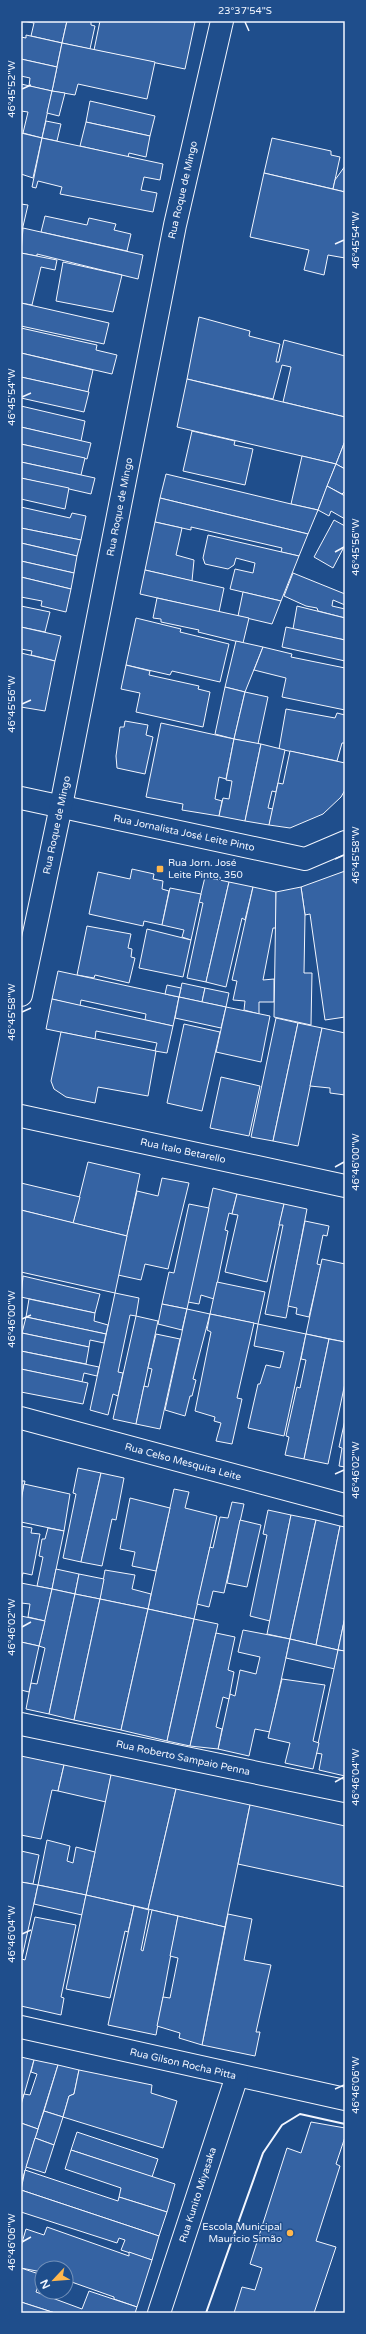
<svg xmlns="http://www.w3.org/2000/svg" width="366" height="2334" viewBox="0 0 366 2334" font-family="'Varela Round',sans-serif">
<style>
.building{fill:#3563a3;stroke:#f2f6ff}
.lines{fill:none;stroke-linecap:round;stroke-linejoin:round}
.minor-casing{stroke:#f2f6ff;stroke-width:24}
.minor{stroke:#1f4e8c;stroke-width:22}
.wall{stroke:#f2f6ff;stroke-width:2}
.ticks{fill:none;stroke:#f2f6ff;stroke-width:1.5}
.poi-dot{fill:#ffb74d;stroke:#1f4e8c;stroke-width:1.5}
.labels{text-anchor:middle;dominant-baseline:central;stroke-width:3;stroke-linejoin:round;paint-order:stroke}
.street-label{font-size:10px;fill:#f2f6ff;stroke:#1f4e8c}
.poi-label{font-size:10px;fill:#f2f6ff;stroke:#1f4e8c;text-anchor:start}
.neatline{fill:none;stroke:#f2f6ff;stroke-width:1.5}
.ticks-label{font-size:10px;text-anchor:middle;fill:#f2f6ff}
</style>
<rect width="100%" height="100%" fill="#1f4e8c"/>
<!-- building -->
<g class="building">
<polygon points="23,21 67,21 62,43 31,36 34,23"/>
<polygon points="67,21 91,21 91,25 95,26 90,49 62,43"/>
<polygon points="100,21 195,22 185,69 94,50"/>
<polygon points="26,35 62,43 57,67 21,59 21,37 26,38"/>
<polygon points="62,43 155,62 147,99 78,84 75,95 52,91"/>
<polygon points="21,59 57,67 52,91 29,86 30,78 21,76"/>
<polygon points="21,84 52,91 42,138 23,133 28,112 21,111"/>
<polygon points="52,91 65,93 59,116 47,113"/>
<polygon points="90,101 155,116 150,136 86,122"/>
<polygon points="46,121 61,124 57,141 42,138"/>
<polygon points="86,122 150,136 146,157 129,153 128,157 80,146"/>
<polygon points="21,133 42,138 33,178 21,174"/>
<polygon points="42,138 163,164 160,180 144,177 141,190 157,193 153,212 60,194 62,187 38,181 36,188 32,187"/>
<polygon points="272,138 331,151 331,155 340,157 333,189 264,173"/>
<polygon points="345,166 345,192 333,189 335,180"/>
<polygon points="264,173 345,192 345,258 328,255 324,275 304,270 309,250 250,237"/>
<polygon points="21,204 28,205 21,235"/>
<polygon points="45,216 87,225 89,218 116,224 114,230 131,234 127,251 41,232"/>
<polygon points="23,228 143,255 138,279 37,254 37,256 21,253"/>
<polygon points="21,253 57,260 55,270 41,267 32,305 21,303"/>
<polygon points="63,262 122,275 113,312 56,301"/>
<polygon points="21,303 109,323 104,344 21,326"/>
<polygon points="199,317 250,331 249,336 280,344 276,362 279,362 284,340 345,356 345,417 283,402 291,367 282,365 273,399 187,379"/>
<polygon points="21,328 97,345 96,350 117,355 112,374 21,353"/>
<polygon points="21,353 93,370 88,392 21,377"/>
<polygon points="21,377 89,392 84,412 21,398"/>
<polygon points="187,379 345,417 345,441 336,464 177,427"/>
<polygon points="21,406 85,421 81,441 21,427"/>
<polygon points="21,427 91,443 87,459 21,444"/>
<polygon points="192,431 235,441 234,445 253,449 245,485 183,471"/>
<polygon points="345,441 345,469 336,464"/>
<polygon points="21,444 85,458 81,475 21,462"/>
<polygon points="302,456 336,464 318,510 291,504"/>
<polygon points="21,462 95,478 91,494 21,478"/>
<polygon points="336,464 345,469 345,491 342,494 327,486"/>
<polygon points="166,474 291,504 318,510 308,534 160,498"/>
<polygon points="21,478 69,488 65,509 21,499"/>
<polygon points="327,486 345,496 345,519 331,511 329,516 318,510"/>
<polygon points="160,498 308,534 299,556 281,552 282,548 191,527 191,530 155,522"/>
<polygon points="21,507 70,518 72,513 86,516 81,540 21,528"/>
<polygon points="334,520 345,526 345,545 333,568 314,557"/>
<polygon points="155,522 182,528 176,555 194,560 192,581 145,570"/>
<polygon points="21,528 81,540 77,556 21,543"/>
<polygon points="208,535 299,556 281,601 230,589 235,569 253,573 255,563 236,558 234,565 228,569 205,564 203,558"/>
<polygon points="21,543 77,556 74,573 21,561"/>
<polygon points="21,561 74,573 71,589 21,577"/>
<polygon points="145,570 224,588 219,612 140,594"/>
<polygon points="293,573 345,594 345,605 333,600 332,606 345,609 345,618 318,611 317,608 306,606 284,596"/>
<polygon points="21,577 71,589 66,612 41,606 42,601 21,597"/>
<polygon points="243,592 281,601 272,624 238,616"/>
<polygon points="157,598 249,618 243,643 198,632 199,630 161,622 161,619 153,618"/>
<polygon points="21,606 50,612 45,632 21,627"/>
<polygon points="297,606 345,618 345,640 293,629"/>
<polygon points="136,618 181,629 180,632 229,644 220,682 172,671 170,675 126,665"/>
<polygon points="21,627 61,636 55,661 31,655 32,651 21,649"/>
<polygon points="286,627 345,640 345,661 282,647"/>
<polygon points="236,641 263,647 245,692 225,687"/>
<polygon points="263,647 292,654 291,657 345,668 345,710 282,697 286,678 254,670"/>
<polygon points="21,653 55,661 45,711 21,707"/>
<polygon points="126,665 150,671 149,675 199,686 198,689 210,692 203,727 136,712 140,693 121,689"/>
<polygon points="225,687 245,692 234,739 215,734"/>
<polygon points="245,692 268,697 258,744 234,739"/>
<polygon points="286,709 335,718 337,713 345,715 345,743 342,743 337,761 279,749"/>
<polygon points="125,721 148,725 146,735 153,737 145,774 117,768 116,756 120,727 124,727"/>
<polygon points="161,723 234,739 226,779 219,777 215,799 222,801 219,816 182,810 183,804 146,797"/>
<polygon points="234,739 261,744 245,821 219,816 223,798 229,799 232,781 226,780"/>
<polygon points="261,744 285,750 276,792 272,791 268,808 273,809 269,825 245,821"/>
<polygon points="290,751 345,763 345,790 341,797 323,814 290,828 269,825 278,783 283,784"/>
<polygon points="132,869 154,874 153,879 163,881 162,889 169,891 162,925 144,921 143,926 89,914 98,872 130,879"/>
<polygon points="345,871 345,1017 325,1020 310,914 305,915 301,887"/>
<polygon points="205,877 229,882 206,982 187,978 203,903 199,902"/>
<polygon points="229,882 253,887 245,920 242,918 226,987 206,982"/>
<polygon points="253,887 276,892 276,928 273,928 263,980 274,979 274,1002 259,1002 259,1014 244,1010 245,1001 233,1000 237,981 232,980"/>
<polygon points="301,887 305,915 304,973 312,973 311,1025 274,1017 276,892"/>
<polygon points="170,888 201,894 191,940 182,937 184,930 162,925"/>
<polygon points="87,926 131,934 128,948 132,949 131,957 135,958 129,983 95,975 94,978 77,975"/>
<polygon points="147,929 191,940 183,977 139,968"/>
<polygon points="58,971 179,997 173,1026 145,1020 146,1014 81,1000 80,1006 52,999"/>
<polygon points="182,983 205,988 202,1002 179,997"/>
<polygon points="167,985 181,988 179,997 165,994"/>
<polygon points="205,988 229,993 226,1007 202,1002"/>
<polygon points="179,997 226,1007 221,1028 175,1018"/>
<polygon points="52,999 173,1026 167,1053 155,1051 157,1043 96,1031 95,1039 46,1029"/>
<polygon points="226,1007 270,1016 261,1062 216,1052"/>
<polygon points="276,1018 298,1023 273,1141 251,1137"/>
<polygon points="298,1023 322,1028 298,1146 273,1141"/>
<polygon points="184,1024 220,1032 202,1111 167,1103"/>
<polygon points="322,1028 345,1033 345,1095 330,1093 330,1088 310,1086"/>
<polygon points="61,1032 156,1051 148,1096 98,1087 95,1103 66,1097 54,1089 51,1081"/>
<polygon points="221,1077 260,1086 249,1136 210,1128"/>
<polygon points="88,1162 140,1174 127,1236 73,1223"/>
<polygon points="162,1178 189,1183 168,1269 145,1264 141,1280 118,1275 137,1191 158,1196"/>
<polygon points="21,1183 80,1197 73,1223 21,1210"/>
<polygon points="213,1188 237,1194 232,1214 229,1213 225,1230 228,1231 214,1299 201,1295 199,1304 188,1302"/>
<polygon points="237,1194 284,1204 267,1282 225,1272 238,1215 232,1214"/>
<polygon points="189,1204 209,1208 187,1309 162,1304 169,1272 174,1273"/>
<polygon points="284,1204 307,1209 286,1318 265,1314 283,1225 279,1225"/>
<polygon points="21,1210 127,1236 115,1293 21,1272"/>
<polygon points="305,1221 329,1226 327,1236 323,1235 317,1264 321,1265 309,1317 296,1314 297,1308 288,1306"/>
<polygon points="322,1259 345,1264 345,1342 306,1334"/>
<polygon points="23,1276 100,1294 95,1313 21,1297"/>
<polygon points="217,1282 265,1292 258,1324 210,1314"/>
<polygon points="115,1293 139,1298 136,1316 130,1315 118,1372 123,1373 118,1396 113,1394 108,1415 90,1410"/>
<polygon points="29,1299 95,1313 94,1321 108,1325 106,1334 26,1317"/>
<polygon points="162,1304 187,1309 182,1330 158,1324"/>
<polygon points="187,1309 210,1314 193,1379 196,1380 192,1396 190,1396 185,1416 165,1410"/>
<polygon points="210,1314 254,1323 237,1398 242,1399 232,1444 216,1441 221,1423 214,1421 215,1417 195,1411 211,1332 207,1330"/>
<polygon points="136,1316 158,1321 136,1424 113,1419"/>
<polygon points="26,1317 106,1334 104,1343 90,1340 89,1347 22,1333"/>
<polygon points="258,1324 306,1334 284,1436 248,1428 258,1384 260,1384 266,1365 280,1368 284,1352 254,1346"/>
<polygon points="22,1333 89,1347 86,1364 21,1351"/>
<polygon points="156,1334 180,1339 160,1429 136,1424 144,1386 148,1387 152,1369 148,1368"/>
<polygon points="306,1334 329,1339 304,1459 285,1455 289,1437 286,1436 297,1387 300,1388 306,1360 301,1359"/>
<polygon points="329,1339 345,1342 345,1383 328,1464 304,1459"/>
<polygon points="21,1351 99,1367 97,1376 84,1373 82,1382 21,1369"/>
<polygon points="21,1369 88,1383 83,1404 21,1392"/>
<polygon points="345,1420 345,1467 339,1466 342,1448 339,1447"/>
<polygon points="78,1468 101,1473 81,1562 63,1558 76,1494 73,1493"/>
<polygon points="101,1473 124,1478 116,1520 112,1519 102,1566 81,1562"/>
<polygon points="21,1481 25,1481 21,1501"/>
<polygon points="24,1484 70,1494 64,1531 21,1522 21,1501"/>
<polygon points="174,1489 189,1492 185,1508 217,1516 194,1619 148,1609"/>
<polygon points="130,1498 170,1508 156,1571 132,1566 135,1552 120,1549"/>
<polygon points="232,1502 244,1504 224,1593 213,1591 209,1607 197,1604 210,1547 213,1548 220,1517 228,1518"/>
<polygon points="268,1510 291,1515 270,1621 250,1616 267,1535 263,1534"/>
<polygon points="291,1515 316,1520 290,1639 267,1634"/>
<polygon points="240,1520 261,1525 247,1587 227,1583"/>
<polygon points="316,1520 340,1526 316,1645 290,1639"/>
<polygon points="21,1526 32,1528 31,1533 40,1534 32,1575 23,1573 21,1581"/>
<polygon points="340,1526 345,1527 345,1617 338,1650 316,1645"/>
<polygon points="48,1528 64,1531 52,1589 37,1586 43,1557 39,1556 42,1539 45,1539"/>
<polygon points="56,1569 79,1574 75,1594 52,1589"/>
<polygon points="105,1570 135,1575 132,1589 151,1594 148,1609 100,1599"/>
<polygon points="79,1574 104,1579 100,1599 75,1594"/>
<polygon points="21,1583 52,1589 45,1621 28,1617 30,1604 21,1603"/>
<polygon points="52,1589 75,1594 49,1714 26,1709 31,1683 37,1684 45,1648 39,1646"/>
<polygon points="75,1594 100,1599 74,1720 49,1714"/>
<polygon points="100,1599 148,1609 121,1730 74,1720"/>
<polygon points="148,1609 194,1619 167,1741 121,1730"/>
<polygon points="21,1616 45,1621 39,1646 21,1642"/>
<polygon points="345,1617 345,1651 338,1650"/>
<polygon points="194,1619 218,1624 190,1746 167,1741"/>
<polygon points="243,1630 290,1639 270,1732 255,1729 249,1756 218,1749 230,1694 235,1696 240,1670 256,1674 260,1657 238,1652"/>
<polygon points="216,1633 235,1637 228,1670 234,1672 229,1699 223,1697 216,1727 222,1729 218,1749 190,1746"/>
<polygon points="290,1639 338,1650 335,1669 286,1658"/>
<polygon points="21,1642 39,1646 29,1692 21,1690"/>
<polygon points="338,1650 345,1651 345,1776 319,1770 322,1754 316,1753"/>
<polygon points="282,1679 325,1685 313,1741 319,1743 313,1769 285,1763 290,1743 268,1738"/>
<polygon points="21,1756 64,1765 58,1791 52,1790 41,1839 21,1835"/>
<polygon points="64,1765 111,1775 106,1802 58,1791"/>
<polygon points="111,1775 176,1789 148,1909 86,1895"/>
<polygon points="176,1789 250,1805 225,1927 148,1909"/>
<polygon points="250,1805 345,1826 345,1887 238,1864"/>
<polygon points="47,1840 70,1846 67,1861 73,1863 76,1847 95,1852 86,1895 38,1885"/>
<polygon points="21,1851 39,1855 33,1884 21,1882"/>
<polygon points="21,1882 38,1885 21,1962"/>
<polygon points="38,1885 86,1895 82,1915 34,1904"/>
<polygon points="86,1895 134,1906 128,1932 125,1931 110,1998 66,1989"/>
<polygon points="134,1906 149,1910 141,1950 143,1951 152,1910 178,1916 156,2035 108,2025"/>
<polygon points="228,1914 252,1919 244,1960 271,1965 256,2032 260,2032 255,2056 202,2045"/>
<polygon points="178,1916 225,1927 202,2045 179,2038 180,2033 157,2026 163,1997 170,1998 178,1958 170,1956"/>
<polygon points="35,1917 76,1925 61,1997 64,1998 61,2015 21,2006 21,1962 22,1959 25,1960"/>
<polygon points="21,2057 34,2060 21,2105"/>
<polygon points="34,2060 58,2065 38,2129 21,2123 21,2105 24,2094 30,2095 37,2074 31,2072"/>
<polygon points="58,2065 79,2070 74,2094 69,2096 63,2117 44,2111"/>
<polygon points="79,2070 152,2085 151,2093 177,2101 163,2148 63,2117 69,2096 74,2094"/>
<polygon points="44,2111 63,2117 54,2145 35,2138"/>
<polygon points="311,2122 345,2128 345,2137 336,2164 340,2166 316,2241 336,2247 314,2313 234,2313 242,2287 255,2290 262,2268 250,2264 287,2148 301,2153"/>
<polygon points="21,2123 38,2129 21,2184"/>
<polygon points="77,2132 158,2159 152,2177 71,2150"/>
<polygon points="35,2138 54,2145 45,2173 26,2167"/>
<polygon points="71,2150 175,2184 167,2212 119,2197 121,2188 65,2169"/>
<polygon points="25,2170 118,2201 119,2197 167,2212 159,2236 21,2190"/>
<polygon points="21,2190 159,2236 152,2260 121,2250 125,2240 119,2238 117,2243 21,2212"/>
<polygon points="47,2227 129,2256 129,2252 152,2260 137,2307 114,2299 114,2297 66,2280 66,2268 42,2268 42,2272 21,2268 21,2246 26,2229 44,2235"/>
<polygon points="21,2268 42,2275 36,2292 82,2309 89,2291 137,2307 135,2313 55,2313 21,2302"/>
<polygon points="21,2302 55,2313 21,2313"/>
</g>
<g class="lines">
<!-- minor casing -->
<g class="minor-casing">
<g id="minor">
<polyline points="21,798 305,859 345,842"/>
<polyline points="21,995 61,806 175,225 222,21"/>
<polyline points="21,1116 345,1186"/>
<polyline points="21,1418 345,1505"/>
<polyline points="21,1724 345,1791"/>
<polyline points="21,2027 345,2099"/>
<polyline points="159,2313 237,2076"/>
</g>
</g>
<!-- minor -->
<use href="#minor" class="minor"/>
<!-- wall -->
<polyline class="wall" points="206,2313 263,2153 282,2125 300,2114 345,2124"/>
</g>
<!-- ticks -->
<path class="ticks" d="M245,22L249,31M22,89L31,85M335,244L344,240M22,397L31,393M335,552L344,547M22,704L31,700M335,859L344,855M22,1012L31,1008M335,1167L344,1162M22,1319L31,1315M335,1474L344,1470M22,1627L31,1622M335,1782L344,1777M22,1934L31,1930M335,2089L344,2085M22,2242L31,2237"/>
<!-- markers -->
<g class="poi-dot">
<rect x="156" y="865" width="8" height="8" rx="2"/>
<circle cx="290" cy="2233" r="4"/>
</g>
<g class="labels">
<!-- street labels -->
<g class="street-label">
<text transform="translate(183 190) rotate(-77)">Rua Roque de Mingo</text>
<text transform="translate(120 507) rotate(-79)">Rua Roque de Mingo</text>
<text transform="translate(57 825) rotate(-78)">Rua Roque de Mingo</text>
<text transform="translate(184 833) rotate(12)">Rua Jornalista José Leite Pinto</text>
<text transform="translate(183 1151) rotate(12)">Rua Italo Betarello</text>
<text transform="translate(183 1462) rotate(15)">Rua Celso Mesquita Leite</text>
<text transform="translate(183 1758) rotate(12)">Rua Roberto Sampaio Penna</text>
<text transform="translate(183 2064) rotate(13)">Rua Gilson Rocha Pitta</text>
<text transform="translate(198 2195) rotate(-72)">Rua Kunito Miyasaka</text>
</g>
<!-- poi labels -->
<g class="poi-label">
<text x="168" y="863">Rua Jorn. José<tspan x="168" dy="12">Leite Pinto, 350</tspan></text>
<text x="282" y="2227" text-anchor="end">Escola Municipal<tspan x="282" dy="12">Mauricio Simão</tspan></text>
</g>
</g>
<!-- border -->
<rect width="366" height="2334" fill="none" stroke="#1f4e8c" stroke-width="44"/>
<!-- north arrow -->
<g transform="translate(54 2280) rotate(244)"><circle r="19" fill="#1f4e8c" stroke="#7391ba"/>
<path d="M0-3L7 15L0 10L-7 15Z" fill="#ffb74d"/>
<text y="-6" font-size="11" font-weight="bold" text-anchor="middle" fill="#f2f6ff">N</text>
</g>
<rect x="22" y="22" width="322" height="2290" class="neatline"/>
<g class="ticks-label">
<text x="245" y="14">23°37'54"S</text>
<text transform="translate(11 89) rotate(-90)" y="4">46°45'52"W</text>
<text transform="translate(355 240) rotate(-90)" y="4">46°45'54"W</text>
<text transform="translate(11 397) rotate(-90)" y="4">46°45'54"W</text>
<text transform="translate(355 547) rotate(-90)" y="4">46°45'56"W</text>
<text transform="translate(11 704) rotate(-90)" y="4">46°45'56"W</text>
<text transform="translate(355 855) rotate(-90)" y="4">46°45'58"W</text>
<text transform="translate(11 1012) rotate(-90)" y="4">46°45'58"W</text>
<text transform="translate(355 1162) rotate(-90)" y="4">46°46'00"W</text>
<text transform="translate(11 1319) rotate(-90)" y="4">46°46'00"W</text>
<text transform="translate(355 1470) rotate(-90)" y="4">46°46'02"W</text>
<text transform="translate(11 1627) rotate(-90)" y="4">46°46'02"W</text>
<text transform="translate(355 1777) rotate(-90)" y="4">46°46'04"W</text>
<text transform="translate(11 1934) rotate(-90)" y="4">46°46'04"W</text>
<text transform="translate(355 2085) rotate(-90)" y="4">46°46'06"W</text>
<text transform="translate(11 2242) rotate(-90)" y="4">46°46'06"W</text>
</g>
</svg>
